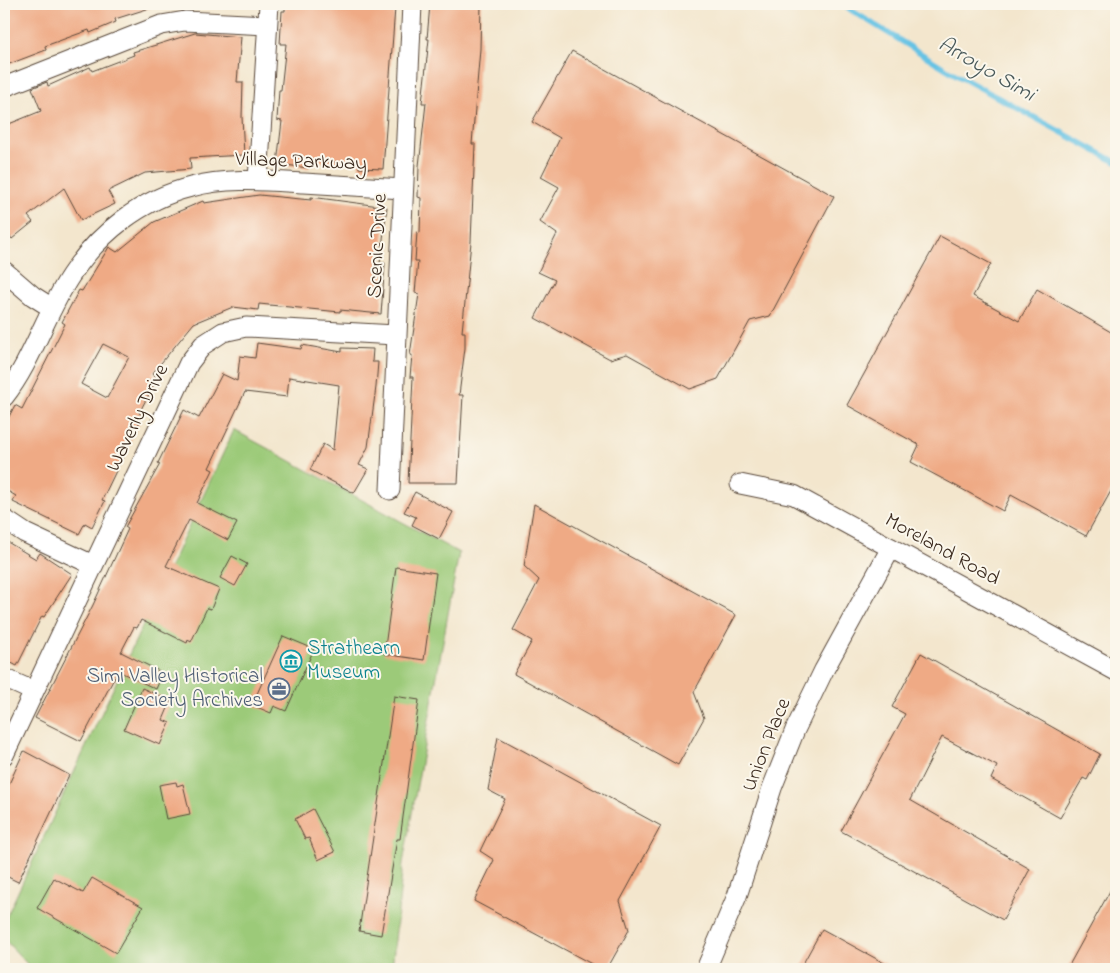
<svg xmlns="http://www.w3.org/2000/svg" width="1120" height="973" viewBox="0 0 1120 973" font-family="'Indie Flower',sans-serif">
<style>
.green{fill:#9cca79;stroke:#6c7a4c}
.lines{fill:none;stroke-linecap:round;stroke-linejoin:round}
.stream{stroke:#66c3e4;stroke-width:5.5}
.building{fill:#efaa85;fill-rule:evenodd}
.minor-casing{stroke:#574638;stroke-width:21}
.minor{stroke:#fff;stroke-width:19}
.labels{text-anchor:middle;dominant-baseline:central;stroke-width:4;stroke-linejoin:round;paint-order:stroke}
.street-label{font-size:21px;fill:#3b2a1e;stroke:#fbf7ec}
.culture-label{font-size:21px;fill:#0d838f;stroke:#fbf7ec;text-anchor:start}
.service-label{font-size:21px;fill:#4e5e75;stroke:#fbf7ec;text-anchor:end}
.water-label{font-size:22px;font-style:italic;fill:#485859;stroke:#fbf7ec}
</style>
<rect width="100%" height="100%" fill="#fbf7ec"/>
<filter id="ink" filterUnits="userSpaceOnUse"><feTurbulence type="fractalNoise" baseFrequency=".02" numOctaves="2"/><feDisplacementMap in="SourceGraphic" scale="10" xChannelSelector="R" yChannelSelector="G"/><feConvolveMatrix kernelMatrix="1 2 1 2 8 2 1 2 1" color-interpolation-filters="sRGB"/></filter>
<filter id="wash" filterUnits="userSpaceOnUse"><feTurbulence type="fractalNoise" baseFrequency=".0096" numOctaves="4" result="noise"/><feDisplacementMap in="SourceGraphic" scale="20" xChannelSelector="R" yChannelSelector="G"/><feGaussianBlur stdDeviation="1.12" result="paint"/><feColorMatrix in="noise" values="0 0 0 0 0 0 0 0 0 0 0 0 0 0 0 0 0 1.4 0 .05"/><feComposite in="paint" operator="in"/></filter>
<g filter="url(#wash)">
<rect width="100%" height="100%" fill="#f3e6cd"/>
<!-- green -->
<polygon class="green" points="234,430 459,553 403,863 392,969 32,969 4,939 4,922"/>
<g class="lines">
<!-- stream -->
<polyline class="stream" points="841,4 953,73 1116,162"/>
</g>
<g id="blocks">
<!-- building -->
<g class="building">
<polygon points="12,4 152,4 153,7 115,19 116,22 90,33 89,30 45,46 46,50 4,66 4,6"/>
<polygon points="285,4 391,4 391,8 395,8 383,169 359,168 359,163 310,161 309,168 277,164 282,121 277,120 279,90 281,90 286,44 280,44 282,11 285,11"/>
<polygon points="430,4 481,4 480,49 472,144 475,144 471,242 462,332 465,332 465,348 459,395 463,395 458,483 408,483 413,377 410,377 412,355 410,355 419,294 415,293 418,261 415,261 417,232 420,233 421,198 418,197 419,166 426,103 422,103 429,39 427,39"/>
<polygon points="195,33 241,37 237,82 243,82 242,117 244,155 190,158 191,169 145,173 108,191 115,204 81,220 64,188 28,216 33,222 12,239 4,229 4,126 41,111 32,88 47,82 48,86 90,67 92,71 134,55 133,52"/>
<polygon points="572,51 834,196 770,316 750,321 718,379 690,389 627,354 610,359 535,318 555,280 538,272 557,234 540,222 559,187 541,177 560,138 532,122"/>
<path d="M259,195L311,200V197L387,207L380,263H385L381,314L340,310V312L259,304L258,310L233,307L194,323L152,374L158,377L139,413L143,415L102,500L105,501L92,527L85,523L79,534L13,502L16,496L4,489V426L15,405L22,409L65,324L62,322L79,290L82,291L109,247L117,252L154,222L203,201L204,203ZM103,344L129,357L107,398L81,384Z"/>
<polygon points="940,236 991,264 973,296 1019,321 1037,289 1116,335 1116,482 1086,536 1011,495 1003,511 911,462 919,445 847,405"/>
<polygon points="257,343 301,349 302,345 342,352 342,348 373,349 372,362 378,362 376,387 368,447 359,465 368,469 354,493 310,470 323,444 333,450 339,385 289,377 287,397 245,392 209,468 213,470 197,503 237,523 228,540 189,520 166,566 219,589 211,609 207,608 191,642 188,640 187,643 141,620 137,628 134,627 121,652 163,673 156,689 118,671 81,741 35,718 93,605 128,529 125,527 160,464 158,463 184,410 199,418 222,374 237,381 240,356 255,358"/>
<polygon points="415,492 453,512 439,539 412,525 416,517 404,512"/>
<polygon points="534,504 736,615 694,692 704,718 678,765 514,674 532,641 513,630 539,580 524,566"/>
<polygon points="4,540 36,559 40,553 72,574 44,617 42,616 17,666 4,659"/>
<polygon points="232,556 247,564 235,586 220,578"/>
<polygon points="396,567 436,573 424,660 384,654"/>
<polygon points="283,636 314,649 286,711 274,706 271,713 252,705"/>
<polygon points="921,653 1100,754 1087,780 1083,778 1060,818 991,779 997,766 942,737 910,800 1030,869 1003,920 841,831 905,714 892,707"/>
<polygon points="142,688 171,701 163,720 170,723 160,745 124,729"/>
<polygon points="394,696 419,700 400,839 397,839 381,935 359,931"/>
<polygon points="498,737 661,826 620,901 629,930 607,969 601,969 474,901 494,860 480,851 505,799 488,790"/>
<polygon points="24,751 69,775 18,882 4,875 4,795"/>
<polygon points="176,782 177,786 183,784 190,814 166,819 159,785"/>
<polygon points="313,809 335,852 318,860 309,838 305,839 295,819"/>
<polygon points="54,878 83,893 92,878 143,907 116,953 37,908"/>
<polygon points="1116,880 1116,969 1067,969"/>
<polygon points="822,929 895,969 800,969"/>
</g>
</g>
</g>
<g filter="url(#ink)">
<use href="#blocks" fill-opacity="0" stroke="#574638" stroke-width="1"/>
<g class="lines">
<!-- minor casing -->
<g class="minor-casing">
<g id="minor">
<polyline points="4,87 161,25 185,21 267,25"/>
<polyline points="258,180 269,4"/>
<polyline points="4,271 33,296 52,308"/>
<path d="M4,397C33,360 45,314 71,275C99,233 142,199 191,187C228,177 267,181 304,183C337,185 370,187 403,189"/>
<polyline points="740,484 794,495 1116,671"/>
<polyline points="390,490 412,4"/>
<polyline points="4,519 25,533 93,565"/>
<polyline points="4,678 33,691"/>
<polyline points="4,755 189,363 203,345 223,332 246,327 396,335"/>
<polyline points="706,969 737,896 772,788 795,730 824,670 891,548"/>
</g>
</g>
<!-- minor -->
<use href="#minor" class="minor"/>
</g>
</g>
<!-- icons -->
<defs>
<g id="museum-ring" transform="scale(1.125)"><circle r="9.5" fill="#fbf7ec" stroke="#0f9aa8" stroke-width="1.5"/><path d="M0-6L6-3V-2H-6V-3ZM-5-1h2V3h-2ZM-1-1h2V3h-2ZM3-1h2V3H3ZM-6 4H6V6H-6Z" fill="#0f9aa8"/></g>
<g id="office-ring" transform="scale(1.125)"><circle r="9.5" fill="#fbf7ec" stroke="#5c6f8a" stroke-width="1.5"/><path d="M-6-3h4V-5.5h4V-3h4V5H-6ZM-1-4.5V-3h2v-1.5ZM-6 0V1H6V0Z" fill="#5c6f8a"/></g>
</defs>
<g fill-rule="evenodd">
<use href="#museum-ring" x="291" y="661"/>
<use href="#office-ring" x="279" y="689"/>
</g>
<g class="labels">
<!-- street labels -->
<g class="street-label">
<text transform="translate(301 162) rotate(2)">Village Parkway</text>
<text transform="translate(378 246) rotate(-87)">Scenic Drive</text>
<text transform="translate(138 418) rotate(-64)">Waverly Drive</text>
<text transform="translate(942 550) rotate(29)">Moreland Road</text>
<text transform="translate(767 745) rotate(-68)">Union Place</text>
</g>
<!-- culture labels -->
<g class="culture-label">
<text x="307" y="649">Strathearn<tspan x="307" dy="24">Museum</tspan></text>
</g>
<!-- service labels -->
<g class="service-label">
<text x="263" y="677">Simi Valley Historical<tspan x="263" dy="24">Society Archives</tspan></text>
</g>
<!-- water labels -->
<g class="water-label">
<text transform="translate(986 70) rotate(30)">Arroyo Simi</text>
</g>
</g>
<!-- margin -->
<rect width="1120" height="973" fill="none" stroke="#fbf7ec" stroke-width="20"/>
</svg>
